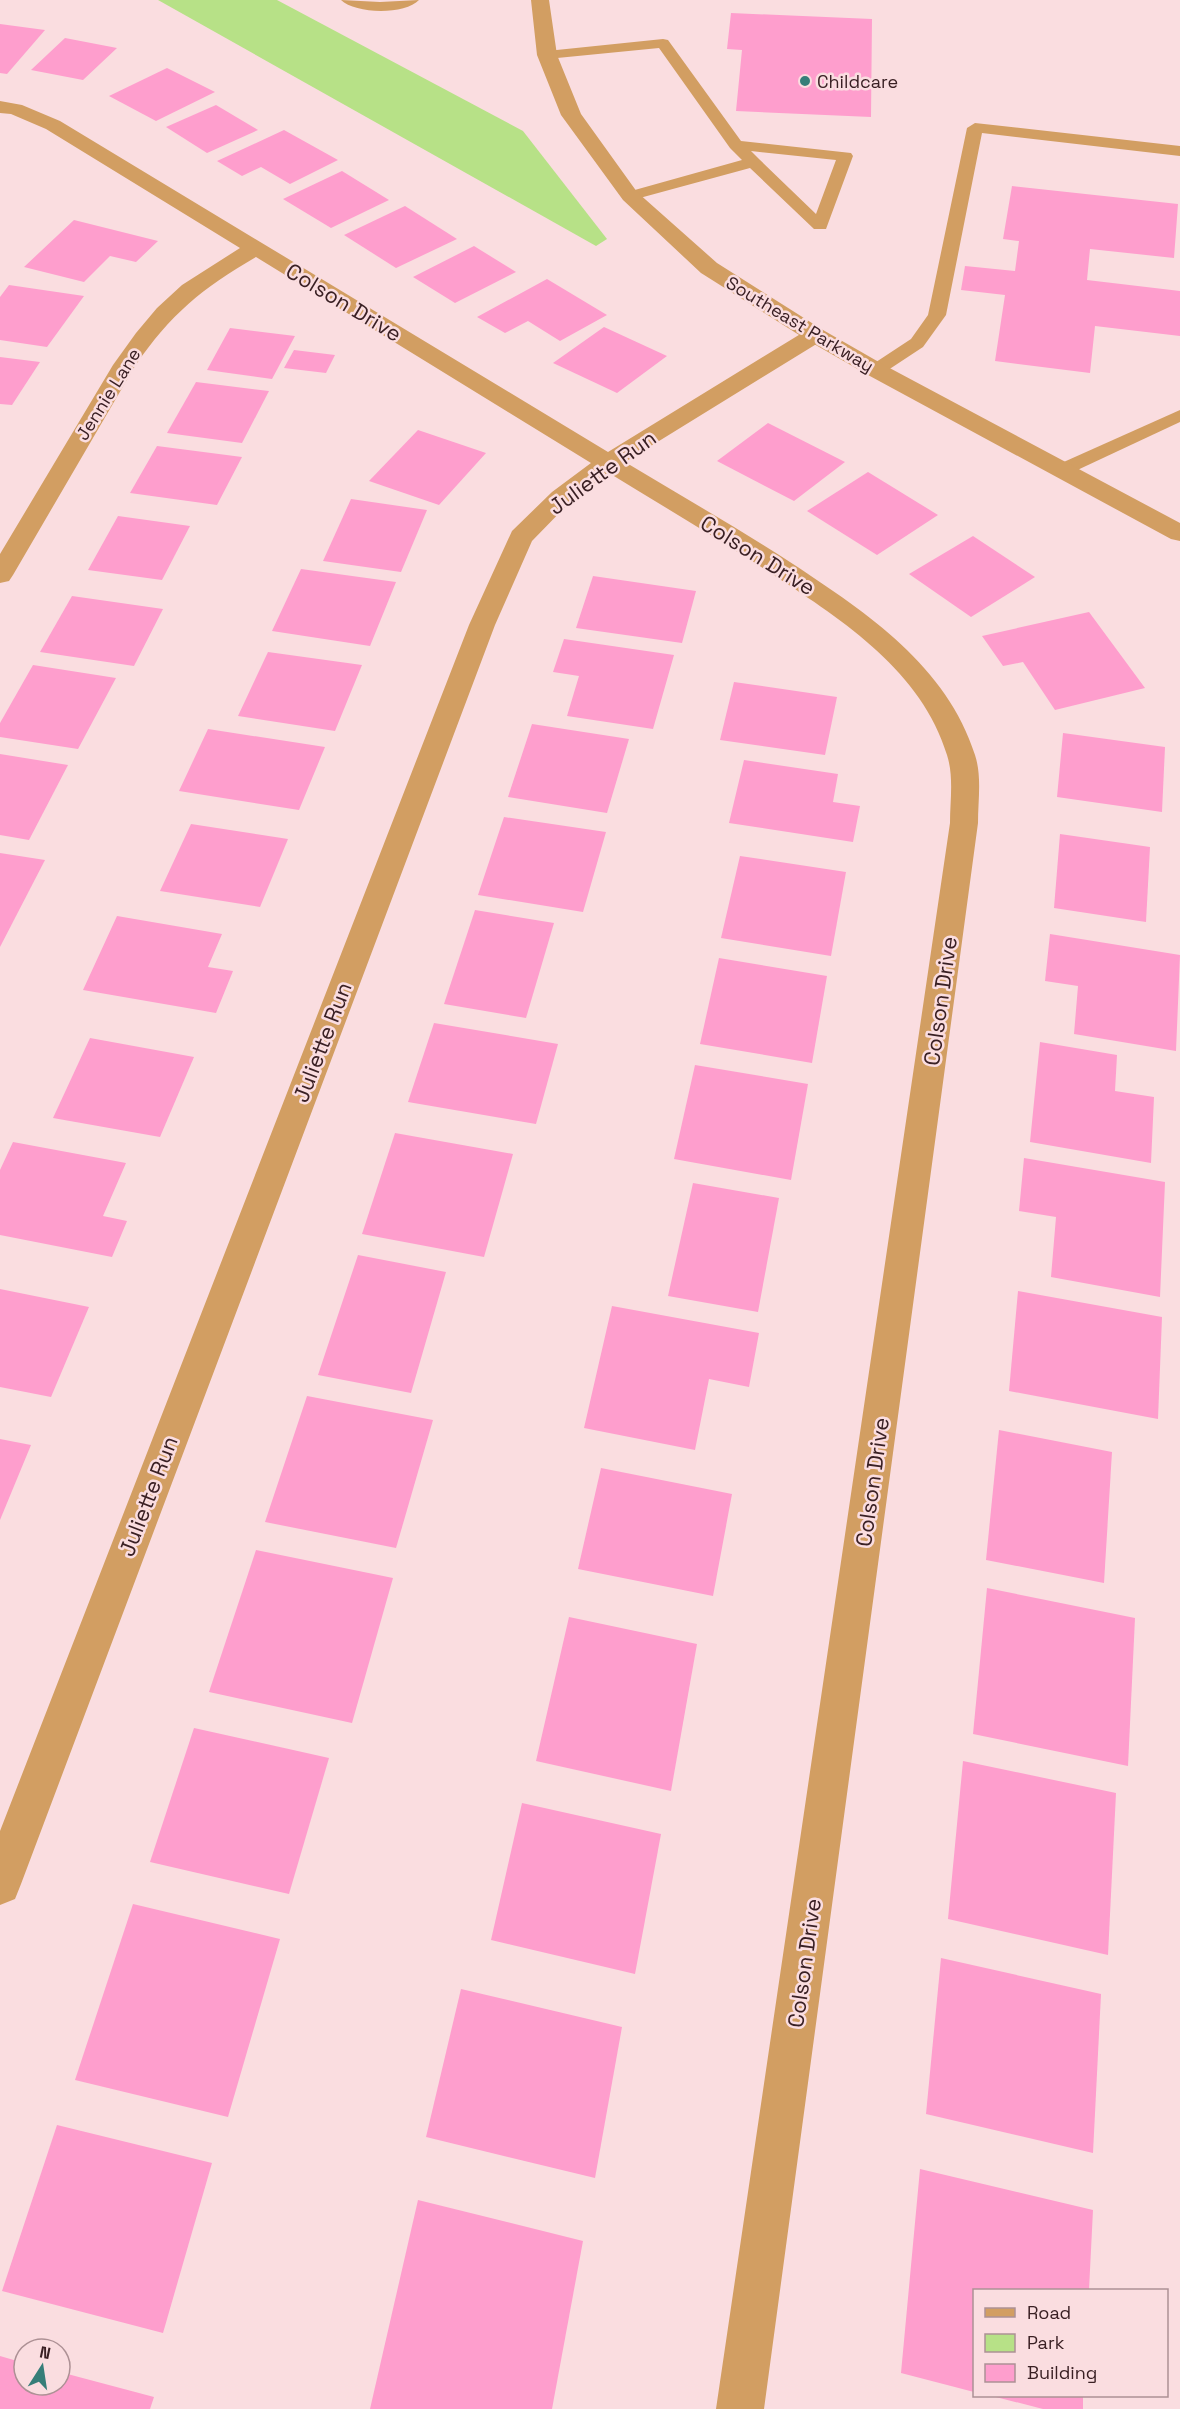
<svg xmlns="http://www.w3.org/2000/svg" width="1180" height="2409" viewBox="0 0 1180 2409" font-family="'Space Grotesk',sans-serif">
<style>
.green{fill:#b7e187}
.building{fill:#fe9ecd}
.lines{fill:none;stroke-linecap:round;stroke-linejoin:round}
.service{fill:#d29e62;fill-rule:evenodd}
.minor{fill:#d29e62;fill-rule:evenodd}
.tertiary{fill:#d29e62;fill-rule:evenodd}
.poi-dot{fill:#367e79;stroke:#fadde0;stroke-width:2}
.labels{text-anchor:middle;dominant-baseline:central;stroke-width:5;stroke-linejoin:round;paint-order:stroke}
.far-poi-label{font-size:18px;fill:#3a2024;stroke:#fadde0;text-anchor:start}
.far-street-label{font-size:18px;fill:#3a2024;stroke:#fadde0}
.street-label{font-size:22px;fill:#3a2024;stroke:#fadde0}
</style>
<rect width="100%" height="100%" fill="#fadde0"/>
<!-- green -->
<polygon class="green" points="158,0 277,0 523,131 607,239 596,246"/>
<!-- building -->
<g class="building">
<polygon points="731,13 872,19 871,117 736,111 742,50 727,49"/>
<polygon points="0,24 45,30 7,74 0,73"/>
<polygon points="65,38 117,48 83,80 31,70"/>
<polygon points="167,68 215,92 156,121 109,96"/>
<polygon points="216,105 258,130 207,153 166,127"/>
<polygon points="284,130 338,160 290,184 261,167 242,176 217,161"/>
<polygon points="342,171 389,200 331,228 283,199"/>
<polygon points="1012,186 1178,204 1174,258 1090,249 1087,280 1180,291 1180,336 1095,326 1090,373 995,361 1005,295 961,290 965,266 1015,271 1019,241 1003,239"/>
<polygon points="405,206 457,239 396,268 344,235"/>
<polygon points="74,220 158,241 136,262 110,256 84,282 24,267"/>
<polygon points="474,246 516,272 455,303 413,277"/>
<polygon points="547,279 607,315 560,341 528,321 505,333 477,317"/>
<polygon points="9,285 84,296 47,347 0,340 0,297"/>
<polygon points="604,327 667,356 617,393 553,363"/>
<polygon points="230,328 295,336 272,379 207,370"/>
<polygon points="294,350 335,355 326,373 284,368"/>
<polygon points="0,357 40,362 12,405 0,404"/>
<polygon points="196,382 269,391 242,443 167,433"/>
<polygon points="768,423 845,462 794,501 717,461"/>
<polygon points="418,430 486,453 439,505 369,481"/>
<polygon points="157,446 242,457 217,505 130,493"/>
<polygon points="868,472 938,515 877,555 807,511"/>
<polygon points="351,499 427,510 401,572 323,561"/>
<polygon points="118,516 190,526 162,580 88,570"/>
<polygon points="973,536 1035,577 971,617 909,574"/>
<polygon points="301,569 396,582 370,646 272,631"/>
<polygon points="593,576 696,591 682,643 576,628"/>
<polygon points="72,596 163,609 134,666 40,652"/>
<polygon points="1089,612 1145,688 1055,710 1023,662 1003,666 982,636"/>
<polygon points="564,639 674,655 653,729 567,716 579,676 553,672"/>
<polygon points="268,652 362,665 335,731 238,716"/>
<polygon points="33,665 116,678 78,749 0,737 0,723"/>
<polygon points="734,682 837,697 825,755 720,740"/>
<polygon points="532,724 629,739 607,813 508,797"/>
<polygon points="208,729 325,747 299,810 179,791"/>
<polygon points="1063,733 1165,747 1162,812 1057,797"/>
<polygon points="0,754 68,765 29,840 0,835"/>
<polygon points="744,760 838,774 833,802 860,806 853,842 729,823"/>
<polygon points="504,817 606,832 583,912 478,895"/>
<polygon points="191,824 288,839 260,907 160,891"/>
<polygon points="1060,834 1150,847 1146,922 1054,908"/>
<polygon points="0,853 45,860 0,947"/>
<polygon points="740,856 846,872 831,956 721,938"/>
<polygon points="475,910 554,923 526,1018 444,1004"/>
<polygon points="117,916 222,934 208,967 233,971 216,1013 83,990"/>
<polygon points="1050,934 1180,955 1176,1051 1074,1034 1078,986 1045,981"/>
<polygon points="719,958 827,976 812,1063 700,1044"/>
<polygon points="434,1023 558,1044 536,1124 408,1102"/>
<polygon points="90,1038 194,1057 160,1137 53,1118"/>
<polygon points="1040,1042 1117,1055 1115,1091 1154,1097 1151,1163 1030,1142"/>
<polygon points="695,1065 808,1084 791,1180 674,1159"/>
<polygon points="395,1133 513,1154 484,1257 362,1234"/>
<polygon points="13,1142 126,1163 103,1216 127,1221 112,1257 0,1235 0,1170"/>
<polygon points="1024,1158 1165,1182 1160,1297 1051,1277 1056,1217 1019,1211"/>
<polygon points="693,1183 779,1198 758,1312 668,1296"/>
<polygon points="358,1255 446,1272 411,1393 318,1375"/>
<polygon points="0,1289 89,1307 51,1397 0,1387"/>
<polygon points="1018,1291 1162,1317 1158,1419 1009,1391"/>
<polygon points="612,1306 759,1333 749,1387 709,1379 695,1450 584,1428"/>
<polygon points="307,1396 433,1420 396,1548 265,1522"/>
<polygon points="999,1430 1112,1452 1104,1583 986,1560"/>
<polygon points="0,1439 31,1445 0,1520"/>
<polygon points="601,1468 732,1494 713,1596 578,1569"/>
<polygon points="256,1550 393,1578 352,1723 209,1692"/>
<polygon points="987,1588 1135,1618 1128,1766 973,1734"/>
<polygon points="569,1617 697,1644 671,1791 536,1761"/>
<polygon points="194,1728 329,1758 289,1894 150,1862"/>
<polygon points="963,1761 1116,1793 1108,1955 948,1919"/>
<polygon points="522,1803 661,1834 635,1974 491,1940"/>
<polygon points="133,1904 280,1939 228,2117 75,2080"/>
<polygon points="941,1958 1101,1994 1093,2153 926,2114"/>
<polygon points="461,1989 622,2027 595,2178 426,2137"/>
<polygon points="57,2125 212,2163 163,2333 2,2291"/>
<polygon points="920,2169 1093,2210 1089,2290 974,2290 974,2392 901,2373"/>
<polygon points="418,2200 583,2241 552,2409 370,2409"/>
<polygon points="0,2356 24,2363 24,2385 60,2385 60,2372 154,2397 150,2409 0,2409"/>
<polygon points="992,2396 1083,2396 1083,2409 1043,2409"/>
</g>
<g class="lines">
<!-- service -->
<g class="service">
<path d="M341,0L380,2L419,0C405,15 355,14 341,0Z"/>
<path d="M663,39L668,40L741,141L851,153L853,156L826,229H814L750,168L636,199H624L622,196L624,193L742,160L730,148L659,48L547,59L540,55L547,51ZM751,151L836,160L816,214L759,159Z"/>
<polygon points="975,123 1180,146 1180,156 982,133 946,315 923,347 882,374 870,374 867,370 870,366 911,339 928,315 967,128"/>
<polygon points="1180,410 1180,422 1071,473 1057,473 1055,469 1057,465"/>
</g>
<!-- minor -->
<path class="minor" d="M0,101L22,105L60,121L608,452L807,330L815,328L823,330L826,335L823,340L625,462C681,496 738,528 793,564C867,613 947,666 975,755C982,776 978,801 978,823L764,2409H716L950,823C950,801 954,777 947,755C922,672 844,621 775,576C721,540 664,507 609,473L570,502L532,541L495,625L21,1884L15,1899L0,1905V1831L469,625L512,531L552,492L591,463L256,257C201,289 171,314 135,366L13,575L9,581L0,583V554L113,365L136,333L157,308L182,285L240,248L46,129L11,114L0,113Z"/>
<!-- tertiary -->
<polygon class="tertiary" points="531,0 549,0 557,55 581,114 637,192 717,263 823,330 884,365 1180,523 1180,541 1171,539 868,375 807,340 701,273 623,200 561,115 537,55"/>
</g>
<!-- markers -->
<circle class="poi-dot" cx="805" cy="81" r="6"/>
<g class="labels">
<!-- far-poi labels -->
<g class="far-poi-label">
<text x="817" y="81">Childcare</text>
</g>
<!-- far-street labels -->
<g class="far-street-label">
<text transform="translate(800 324) rotate(31)">Southeast Parkway</text>
<text transform="translate(108 394) rotate(-58)">Jennie Lane</text>
</g>
<!-- street labels -->
<g class="street-label">
<text transform="translate(344 302) rotate(31)">Colson Drive</text>
<text transform="translate(602 472) rotate(-36)">Juliette Run</text>
<text transform="translate(758 555) rotate(32)">Colson Drive</text>
<text transform="translate(940 1001) rotate(-82)">Colson Drive</text>
<text transform="translate(322 1042) rotate(-69)">Juliette Run</text>
<text transform="translate(872 1482) rotate(-82)">Colson Drive</text>
<text transform="translate(148 1496) rotate(-69)">Juliette Run</text>
<text transform="translate(804 1963) rotate(-82)">Colson Drive</text>
</g>
</g>
<!-- legend -->
<rect x="973" y="2289" width="195" height="108" fill="#fadde0" stroke="#ad9195" stroke-width="1.5"/>
<rect x="985" y="2308" width="30" height="9" fill="#d29e62" stroke="#ad9195" stroke-width="1.5"/>
<text x="1027" y="2319" font-size="18" fill="#3a2024">Road</text>
<rect x="985" y="2334" width="30" height="18" fill="#b7e187" stroke="#ad9195" stroke-width="1.5"/>
<text x="1027" y="2349" font-size="18" fill="#3a2024">Park</text>
<rect x="985" y="2364" width="30" height="18" fill="#fe9ecd" stroke="#ad9195" stroke-width="1.5"/>
<text x="1027" y="2379" font-size="18" fill="#3a2024">Building</text>
<!-- north arrow -->
<g transform="translate(42 2367) rotate(12)"><circle r="28" fill="#fadde0" stroke="#ad9195" stroke-width="1.5"/>
<path d="M0-4.5L10 22L0 15L-10 22Z" fill="#367e79"/>
<text y="-9" font-size="16" font-weight="bold" text-anchor="middle" fill="#3a2024">N</text>
</g>
</svg>
